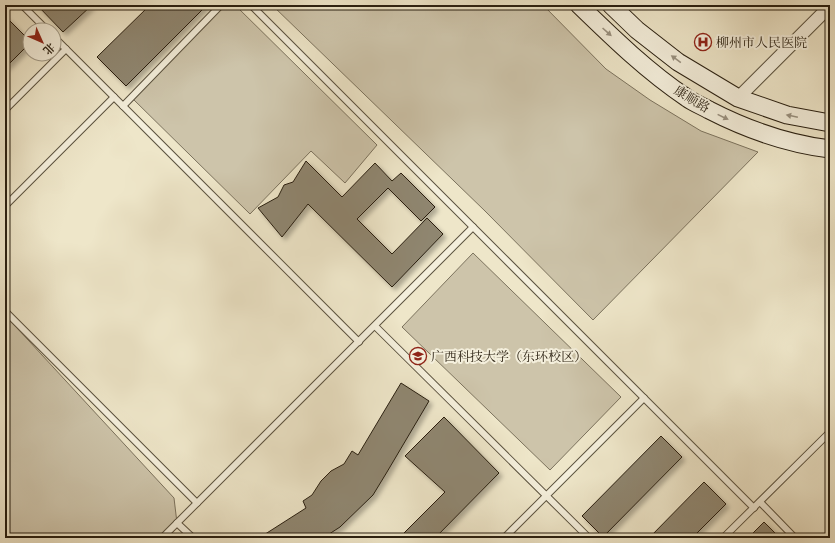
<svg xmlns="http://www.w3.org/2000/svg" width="835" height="543" viewBox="0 0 835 543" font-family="'IM FELL French Canon','Noto Serif SC',serif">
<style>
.green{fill:#cdc4aa;stroke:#7b725d}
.building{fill:#8f8670;stroke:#291f10;filter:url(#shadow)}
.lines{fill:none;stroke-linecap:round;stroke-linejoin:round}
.lane-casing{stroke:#5a513e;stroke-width:8}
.street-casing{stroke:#5a513e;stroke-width:14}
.secondary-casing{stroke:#291f10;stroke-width:19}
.lane{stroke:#f4efdc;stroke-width:6}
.street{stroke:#f4efdc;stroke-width:12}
.secondary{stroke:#f4efdc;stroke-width:17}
.oneway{fill:#999180}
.labels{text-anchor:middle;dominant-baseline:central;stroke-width:4;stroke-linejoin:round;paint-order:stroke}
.poi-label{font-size:13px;fill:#291f10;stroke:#f4efdc;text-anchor:start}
.street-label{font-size:13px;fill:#291f10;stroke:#f4efdc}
</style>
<defs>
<filter id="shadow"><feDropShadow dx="3.5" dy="3.5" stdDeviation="2" flood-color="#0004"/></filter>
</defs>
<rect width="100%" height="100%" fill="#eee6c9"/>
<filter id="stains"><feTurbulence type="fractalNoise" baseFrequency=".005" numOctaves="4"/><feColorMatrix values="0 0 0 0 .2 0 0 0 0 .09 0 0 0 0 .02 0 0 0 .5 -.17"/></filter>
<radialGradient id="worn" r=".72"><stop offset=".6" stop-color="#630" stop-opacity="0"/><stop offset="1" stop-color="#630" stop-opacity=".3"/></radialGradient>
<!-- green -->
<g class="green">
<polygon points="224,5 235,5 377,145 345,183 311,151 250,214 132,98"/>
<polygon points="272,5 543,5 606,69 650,100 701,131 758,152 593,320 485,211"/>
<polygon points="473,253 621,397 550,470 402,327"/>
<polygon points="5,315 174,498 177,523 162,538 5,538"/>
</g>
<!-- building -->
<g class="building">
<polygon points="37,5 92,5 63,32"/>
<polygon points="150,5 207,5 126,86 97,57"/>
<polygon points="5,16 30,41 30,43 5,68"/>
<polygon points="306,161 342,197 375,163 392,181 401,173 435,207 421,221 388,188 357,219 392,254 427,218 443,234 392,287 308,204 282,237 258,208 278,197 284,185 293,182"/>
<polygon points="401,383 429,401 387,472 373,495 340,527 323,538 259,538 306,508 303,501 312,495 321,481 331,471 344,464 352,451 358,455"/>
<polygon points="444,417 499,473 435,538 399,538 445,492 405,456"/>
<polygon points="661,436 682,457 603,537 582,516"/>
<polygon points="704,482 726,504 692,538 649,538"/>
<polygon points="764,522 780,538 748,538"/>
</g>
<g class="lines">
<!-- lane casing -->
<g class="lane-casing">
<g id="lane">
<polyline points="22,5 47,30"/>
<polyline points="251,5 754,508"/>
<polyline points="54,37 359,342"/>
<polyline points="123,106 221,5"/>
<polyline points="5,110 66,49"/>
<polyline points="5,206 114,97"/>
<polyline points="5,311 197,503"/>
<polyline points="375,326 589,538"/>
<polyline points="760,502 795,538"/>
<polyline points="177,523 193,538"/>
<polyline points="162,538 473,227"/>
<polyline points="504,538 644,398"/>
<polyline points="723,538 830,432"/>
</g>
</g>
<!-- street casing -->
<g class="street-casing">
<polyline id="street" points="738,98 830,6"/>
</g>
<!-- secondary casing -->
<g class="secondary-casing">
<g id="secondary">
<path d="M579,5C613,38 648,72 687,98C694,103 702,106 709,110C746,129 788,144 830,149"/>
<polyline points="611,5 637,30 678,62 738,98 787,115 830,123"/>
</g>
</g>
<!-- lane -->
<use href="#lane" class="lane"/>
<!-- street -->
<use href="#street" class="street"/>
<!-- secondary -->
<use href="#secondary" class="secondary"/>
</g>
<!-- one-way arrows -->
<defs><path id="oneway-solid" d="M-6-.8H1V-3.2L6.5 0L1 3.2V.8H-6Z"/></defs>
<g class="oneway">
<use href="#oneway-solid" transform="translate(607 32) rotate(42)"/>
<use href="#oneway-solid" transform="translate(676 59) rotate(-144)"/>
<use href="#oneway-solid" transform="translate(792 116) rotate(-168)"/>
<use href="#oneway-solid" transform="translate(723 117) rotate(26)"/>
</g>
<!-- icons -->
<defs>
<g id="hospital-ring" transform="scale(0.9)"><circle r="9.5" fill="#f4efdc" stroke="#8f2418" stroke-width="1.5"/><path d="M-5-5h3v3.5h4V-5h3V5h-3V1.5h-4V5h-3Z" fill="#8f2418"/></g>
<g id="university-ring" transform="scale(0.9)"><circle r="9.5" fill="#f4efdc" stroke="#8f2418" stroke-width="1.5"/><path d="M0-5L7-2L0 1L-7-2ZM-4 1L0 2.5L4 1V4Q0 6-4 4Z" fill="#8f2418"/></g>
</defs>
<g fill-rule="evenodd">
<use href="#hospital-ring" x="703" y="42"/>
<use href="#university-ring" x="418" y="356"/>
</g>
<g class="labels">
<!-- poi labels -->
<g class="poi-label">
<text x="716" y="42">柳州市人民医院</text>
<text x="431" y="356">广西科技大学（东环校区）</text>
</g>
<!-- street labels -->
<g class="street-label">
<text transform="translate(692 99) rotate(31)">康顺路</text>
</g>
</g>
<!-- margin -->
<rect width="835" height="543" fill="none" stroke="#eee6c9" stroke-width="20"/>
<rect x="6" y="6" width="823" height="531" fill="none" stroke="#291f10" stroke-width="2"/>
<rect x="10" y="10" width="815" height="523" fill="none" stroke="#291f10"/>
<!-- north arrow -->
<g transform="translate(42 42) rotate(135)"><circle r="19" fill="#f4efdc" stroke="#a39c8a"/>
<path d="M0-3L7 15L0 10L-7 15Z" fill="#8f2418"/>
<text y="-6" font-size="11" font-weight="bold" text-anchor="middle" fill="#291f10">北</text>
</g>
<rect width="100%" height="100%" filter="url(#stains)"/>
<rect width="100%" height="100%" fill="url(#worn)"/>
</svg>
